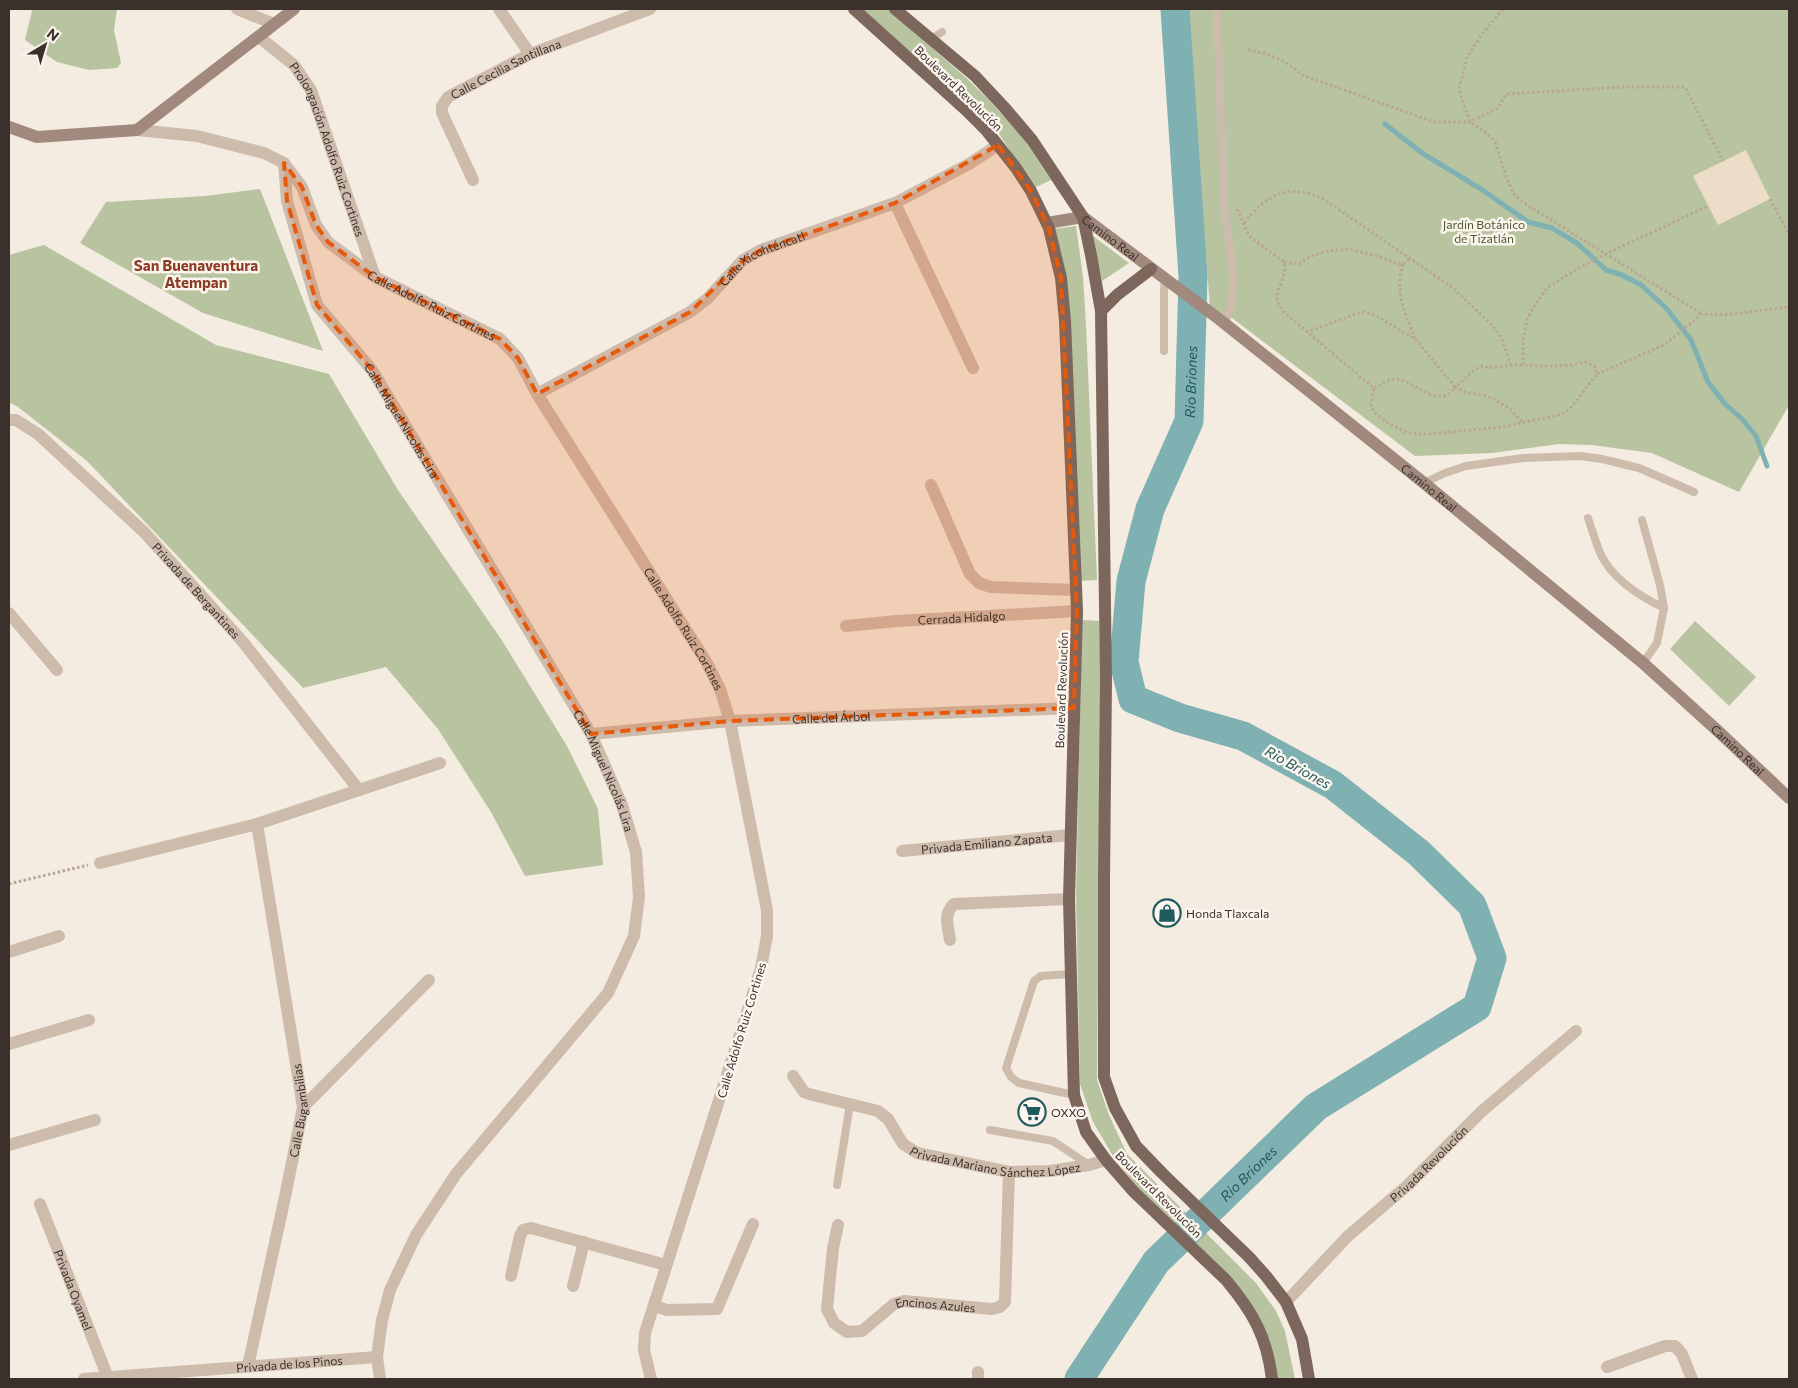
<svg xmlns="http://www.w3.org/2000/svg" width="1798" height="1388" viewBox="0 0 1798 1388" font-family="Commissioner,sans-serif">
<style>
.green{fill:#b8c4a0}
.plaza{fill:#ecdcc8}
.lines{fill:none;stroke-linecap:round;stroke-linejoin:round}
.stream{stroke:#7fb0b2;stroke-width:5}
.river{stroke:#7fb0b2;stroke-width:29}
.path{stroke:#b9a596;stroke-width:3;stroke-dasharray:2.5 2.5;stroke-linecap:butt}
.lane{stroke:#cdbbac;stroke-width:8}
.street{stroke:#cdbbac;stroke-width:12}
.secondary{stroke:#a18a7d;stroke-width:12}
.primary{stroke:#7d675c;stroke-width:12}
.marked{fill:#e8590c;fill-opacity:0.2;stroke:#e8590c;stroke-width:4;stroke-dasharray:10 6;stroke-linejoin:round}
.labels{text-anchor:middle;dominant-baseline:central;stroke-width:5;stroke-linejoin:round;paint-order:stroke}
.street-label{font-size:12px;fill:#3b302b;stroke:#fbf5ee}
.park-label{font-size:12px;fill:#4a5a2e;stroke:#fbf5ee}
.poi-label{font-size:12px;fill:#3b302b;stroke:#fbf5ee;text-anchor:start}
.water-label{font-size:14px;font-style:italic;fill:#1f5a5e;stroke:#fbf5ee}
.quarter-label{font-size:15px;font-weight:bold;fill:#8c3b22;stroke:#fbf5ee}
</style>
<rect width="100%" height="100%" fill="#f4ebe1"/>
<!-- green -->
<g class="green">
<polygon points="30,9 117,9 114,30 121,63 117,68 89,70 57,62 25,40 32,11"/>
<polygon points="860,9 887,9 962,74 988,99 1022,136 1051,180 1034,188 991,121"/>
<polygon points="1187,9 1789,9 1789,405 1739,492 1652,453 1592,445 1559,444 1492,453 1415,456 1232,318 1210,308"/>
<polygon points="260,189 323,351 203,313 80,243 106,202 205,196"/>
<polygon points="1076,226 1083,277 1086,325 1097,580 1079,581 1054,229"/>
<polygon points="1093,236 1129,263 1102,281"/>
<polygon points="44,245 216,345 329,374 398,490 501,639 567,746 598,809 603,865 525,876 491,812 438,729 386,667 303,688 87,461 18,407 9,402 9,255"/>
<polygon points="1082,620 1099,621 1101,678 1097,1080 1109,1115 1127,1154 1256,1283 1276,1311 1285,1331 1295,1379 1278,1379 1263,1328 1139,1189 1113,1156 1093,1122 1080,1084 1076,895"/>
<polygon points="1695,621 1756,677 1729,706 1670,649"/>
</g>
<!-- plaza -->
<polygon class="plaza" points="1746,150 1770,199 1718,225 1693,176"/>
<g class="lines">
<!-- stream -->
<polyline class="stream" points="1385,124 1422,153 1484,191 1528,222 1552,228 1578,244 1606,270 1622,275 1641,285 1666,308 1691,340 1708,382 1725,404 1742,419 1756,436 1767,466"/>
<!-- river -->
<path class="river" id="s1" d="M1079,1379L1156,1262L1316,1107L1477,1007L1492,958L1472,905L1419,853L1333,785L1243,736L1180,718L1133,699L1124,662L1131,581L1150,509L1189,421L1193,276L1175,9"/>
<!-- path -->
<g class="path">
<polyline points="1503,9 1480,37 1467,57 1459,90 1470,122 1487,133 1495,142 1507,179 1515,196 1527,205 1702,314"/>
<path d="M1248,50C1269,53 1287,61 1302,75L1434,122H1470L1498,108L1506,94L1624,87H1685L1723,161"/>
<polyline points="1770,199 1789,234"/>
<path d="M1237,209L1249,236L1284,262C1289,277 1273,289 1278,303C1282,313 1295,321 1303,328C1326,348 1350,368 1374,388L1371,405L1374,412L1385,421L1405,432L1417,434H1432L1501,427L1560,415L1567,411L1573,405L1597,374L1595,367L1586,362L1572,365L1547,366L1515,365L1488,368L1483,366L1476,369L1455,387L1415,339L1375,315L1363,312L1358,313L1307,332"/>
<path d="M1244,223C1267,194 1290,182 1325,200L1453,288L1492,325L1501,337L1511,366"/>
<polyline points="1284,262 1299,264 1311,256 1327,251 1347,249 1378,256 1397,264 1403,264 1409,259"/>
<path d="M1403,264C1394,291 1405,314 1415,338"/>
<polyline points="1523,365 1523,341 1527,319 1536,303 1548,287 1579,268 1606,254 1708,206"/>
<polyline points="1597,374 1664,345 1702,314 1724,315 1789,307"/>
<path d="M1374,388C1382,385 1388,378 1397,379C1414,381 1440,411 1455,387L1465,392L1486,396L1494,399L1510,409L1523,423"/>
<polyline points="9,884 88,865"/>
</g>
<!-- lane -->
<g class="lane">
<polyline points="1217,9 1224,203 1234,280 1231,304 1225,324"/>
<polyline points="931,39 942,32"/>
<polyline points="1164,351 1164,290 1165,279"/>
<polyline points="1424,483 1445,473 1466,466 1523,458 1580,456 1602,459 1639,468 1694,492"/>
<path d="M1588,518C1592,530 1596,543 1601,555C1613,579 1641,597 1664,608"/>
<polyline points="1642,520 1660,585 1664,608 1657,643 1643,663"/>
<polyline points="1071,974 1041,976 1034,981 1006,1068 1011,1077 1019,1083 1074,1095"/>
<polyline points="990,1130 1053,1141 1089,1165"/>
<polyline points="837,1185 850,1104"/>
</g>
<!-- street -->
<g class="street">
<polyline points="237,9 274,24"/>
<polyline points="499,9 530,54"/>
<path id="s2" d="M259,37L294,65L311,90L375,277"/>
<path id="s3" d="M137,130L197,136L264,153L284,163L302,187L316,225L328,242L375,277L500,339L518,358L537,394L707,663L720,689L730,721L767,910V936L761,968L645,1333L644,1350L651,1379"/>
<path id="s4" d="M284,163L287,201L317,305L372,370L591,734L622,805L636,852L639,897L634,936L608,993L456,1174L416,1235L390,1290L382,1320L377,1357L380,1379"/>
<path id="s5" d="M473,180L442,113V106L448,97L530,54L650,9"/>
<polyline points="895,203 973,368"/>
<path id="s6" d="M537,394L690,312L707,299L743,260L761,250L895,203L969,164L998,145"/>
<path id="s7" d="M9,420H16L38,434L144,532L243,642L359,790"/>
<polyline points="931,485 970,574 979,583 991,587 1076,590"/>
<polyline points="9,613 57,670"/>
<path id="s8" d="M846,626L897,621L1077,611"/>
<path id="s9" d="M591,734L730,721L1074,708"/>
<path id="s10" d="M902,851L1070,835"/>
<polyline points="100,863 257,824 440,763"/>
<path d="M950,940C948,926 943,914 954,904L1069,899"/>
<polyline points="9,952 59,936"/>
<polyline points="9,1044 89,1020"/>
<path id="s11" d="M793,1076L804,1092L809,1094L878,1111L888,1119L903,1144L917,1153L1009,1172L1050,1171L1089,1165L1106,1160"/>
<polyline points="303,1107 429,980"/>
<polyline points="9,1145 95,1120"/>
<path id="s12" d="M40,1204L108,1378"/>
<path id="s13" d="M838,1225L833,1248L827,1309L834,1323L847,1332L862,1331L894,1304L904,1301L992,1309L1000,1307L1005,1302L1009,1172"/>
<polyline points="511,1276 520,1236 523,1230 531,1228 666,1265"/>
<polyline points="573,1286 584,1242"/>
<path id="s14" d="M1286,1302L1348,1236L1408,1185L1481,1112L1576,1031"/>
<polyline points="654,1306 667,1310 717,1309 753,1224"/>
<path id="s15" d="M248,1366L285,1197L303,1107L257,824"/>
<polyline points="1607,1367 1665,1346 1675,1346 1682,1354 1692,1379"/>
<polyline points="978,1372 978,1379"/>
<path id="s16" d="M84,1379L377,1357"/>
</g>
<!-- secondary -->
<g class="secondary">
<polyline points="9,127 37,137 137,130 294,9"/>
<path id="s17" d="M1047,223L1083,217L1219,319L1424,483L1643,663L1719,732L1789,798"/>
</g>
<!-- primary -->
<g class="primary">
<path d="M854,9L966,110L986,130L1016,168L1031,191L1049,228L1061,278L1065,321L1077,611L1069,899L1074,1095L1086,1132L1106,1160L1134,1192L1226,1280C1253,1312 1267,1337 1272,1379"/>
<polyline points="895,9 975,76 1004,107 1032,140 1083,217 1091,255 1101,311 1106,679 1104,880 1104,1077 1115,1108 1136,1146 1162,1173 1249,1257 1266,1276 1286,1302 1302,1339 1309,1379"/>
<polyline points="1101,311 1117,295 1151,269"/>
</g>
</g>
<!-- marked area -->
<path class="marked" d="M998,145L1031,191L1049,228L1061,278L1077,611L1074,708L730,721L591,734L372,370L317,305L287,201L284,163L302,187L316,225L328,242L375,277L500,339L518,358L537,394L690,312L743,260L761,250L895,203Z"/>
<!-- icons -->
<defs>
<g id="shop-ring" transform="scale(1.4375)"><circle r="9.5" fill="#fbf5ee" stroke="#1f5a5e" stroke-width="1.5"/><path d="M-5-2.5h2.3a2.7 3.5 0 0 1 5.4 0H5L5.5 6h-11ZM-1.5-2.5h3a1.5 2.3 0 0 0-3 0Z" fill="#1f5a5e"/></g>
<g id="supermarket-ring" transform="scale(1.4375)"><circle r="9.5" fill="#fbf5ee" stroke="#1f5a5e" stroke-width="1.5"/><path d="M-6-5.5h2.5l.6 2H6L4.5 2H-2.5L-4.4-4H-6ZM-1.5 3.2a1.3 1.3 0 1 0 .1 0ZM3 3.2a1.3 1.3 0 1 0 .1 0Z" fill="#1f5a5e"/></g>
</defs>
<g fill-rule="evenodd">
<use href="#shop-ring" x="1167" y="913"/>
<use href="#supermarket-ring" x="1032" y="1112"/>
</g>
<g class="labels">
<!-- street labels -->
<g class="street-label">
<text stroke="none"><textPath href="#s5" startOffset="156">Calle Cecilia Santillana</textPath></text>
<text transform="translate(959 88) rotate(44)">Boulevard Revolución</text>
<text stroke="none"><textPath href="#s2" startOffset="136">Prolongación Adolfo Ruiz Cortines</textPath></text>
<text stroke="none"><textPath href="#s17" startOffset="71">Camino Real</textPath></text>
<text stroke="none"><textPath href="#s6" startOffset="265">Calle Xicohténcatl</textPath></text>
<text stroke="none"><textPath href="#s3" startOffset="365">Calle Adolfo Ruiz Cortines</textPath></text>
<text stroke="none"><textPath href="#s4" startOffset="290">Calle Miguel Nicolás Lira</textPath></text>
<text stroke="none"><textPath href="#s17" startOffset="476">Camino Real</textPath></text>
<text stroke="none"><textPath href="#s7" startOffset="256">Privada de Bergantines</textPath></text>
<text stroke="none"><textPath href="#s8" startOffset="116">Cerrada Hidalgo</textPath></text>
<text stroke="none"><textPath href="#s3" startOffset="785">Calle Adolfo Ruiz Cortines</textPath></text>
<text transform="translate(1061 690) rotate(-88)">Boulevard Revolución</text>
<text stroke="none"><textPath href="#s9" startOffset="241">Calle del Árbol</textPath></text>
<text stroke="none"><textPath href="#s17" startOffset="881">Camino Real</textPath></text>
<text stroke="none"><textPath href="#s4" startOffset="695">Calle Miguel Nicolás Lira</textPath></text>
<text stroke="none"><textPath href="#s10" startOffset="85">Privada Emiliano Zapata</textPath></text>
<text transform="translate(741 1030) rotate(-73)">Calle Adolfo Ruiz Cortines</text>
<text stroke="none"><textPath href="#s15" startOffset="261">Calle Bugambilias</textPath></text>
<text stroke="none"><textPath href="#s11" startOffset="234">Privada Mariano Sánchez López</textPath></text>
<text stroke="none"><textPath href="#s14" startOffset="199">Privada Revolución</textPath></text>
<text transform="translate(1159 1194) rotate(45)">Boulevard Revolución</text>
<text stroke="none"><textPath href="#s12" startOffset="92">Privada Oyamel</textPath></text>
<text stroke="none"><textPath href="#s13" startOffset="215">Encinos Azules</textPath></text>
<text stroke="none"><textPath href="#s16" startOffset="206">Privada de los Pinos</textPath></text>
</g>
<!-- park labels -->
<g class="park-label">
<text x="1484" y="224">Jardín Botánico<tspan x="1484" dy="14">de Tizatlán</tspan></text>
</g>
<!-- poi labels -->
<g class="poi-label">
<text x="1186" y="913">Honda Tlaxcala</text>
<text x="1051" y="1112">OXXO</text>
</g>
<!-- water labels -->
<g class="water-label">
<text stroke="none"><textPath href="#s1" startOffset="1392">Rio Briones</textPath></text>
<text transform="translate(1298 767) rotate(29)">Rio Briones</text>
<text stroke="none"><textPath href="#s1" startOffset="268">Rio Briones</textPath></text>
</g>
<!-- quarter labels -->
<g class="quarter-label">
<text x="196" y="265">San Buenaventura<tspan x="196" dy="17">Atempan</tspan></text>
</g>
</g>
<!-- border -->
<rect width="1798" height="1388" fill="none" stroke="#3b302b" stroke-width="20"/>
<!-- north arrow -->
<g transform="translate(45 45) rotate(38)" stroke="#fbf5ee" stroke-width="4" paint-order="stroke">
<path d="M0-4L9 19L0 12L-9 19Z" fill="#3b302b"/>
<text y="-8" font-size="14" font-weight="bold" text-anchor="middle" fill="#3b302b">N</text>
</g>
</svg>
